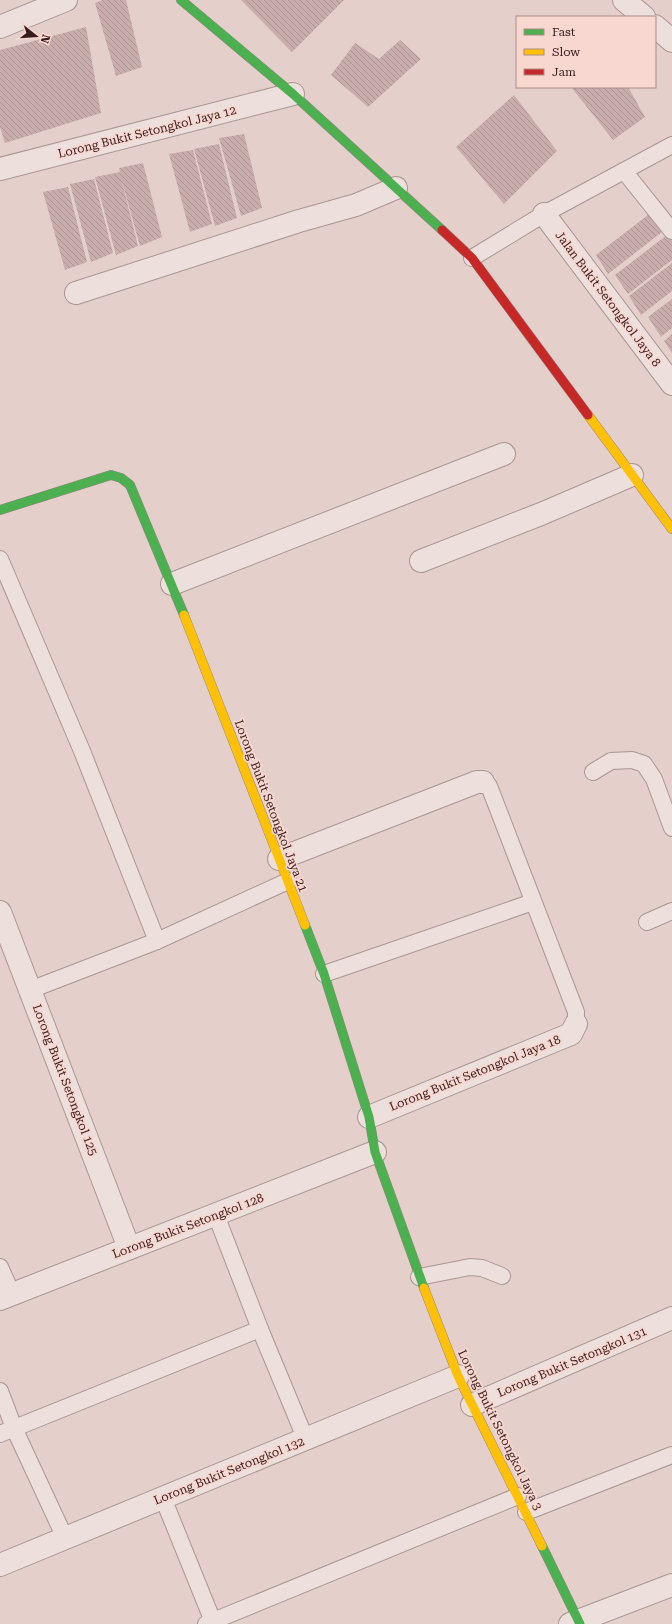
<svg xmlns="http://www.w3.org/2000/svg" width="672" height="1624" viewBox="0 0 672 1624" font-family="'Roboto Serif',serif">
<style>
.building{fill:url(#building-back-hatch)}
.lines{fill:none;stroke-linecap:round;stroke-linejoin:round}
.lane-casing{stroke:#a99694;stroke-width:18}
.street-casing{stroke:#a99694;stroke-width:24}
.fast-casing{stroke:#998684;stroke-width:10}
.slow-casing{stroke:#998684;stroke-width:10}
.jam-casing{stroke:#998684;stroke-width:10}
.lane{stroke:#ecdfdc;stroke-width:16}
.street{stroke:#ecdfdc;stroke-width:22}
.fast{stroke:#4caf50;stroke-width:9}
.slow{stroke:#ffc107;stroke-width:9}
.jam{stroke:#c62828;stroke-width:9}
.labels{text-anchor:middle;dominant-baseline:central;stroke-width:3.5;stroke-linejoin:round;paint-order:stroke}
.street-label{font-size:12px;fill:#381c1c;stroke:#f7d7cf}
</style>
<defs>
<pattern id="building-back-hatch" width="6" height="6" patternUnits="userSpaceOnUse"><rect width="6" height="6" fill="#c9adac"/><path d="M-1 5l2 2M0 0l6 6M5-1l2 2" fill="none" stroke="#ad9493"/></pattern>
</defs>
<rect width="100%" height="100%" fill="#e5cfca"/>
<!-- building -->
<g class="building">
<polygon points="103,0 126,0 142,67 116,76 95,3"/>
<polygon points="241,0 344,0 292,52"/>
<polygon points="86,27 101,113 5,143 0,127 0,50"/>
<polygon points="400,40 421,59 368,107 331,75 355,43 379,59"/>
<polygon points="571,87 628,87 645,117 613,140"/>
<polygon points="514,95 557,151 504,204 456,147"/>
<polygon points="244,134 262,208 241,216 219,138"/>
<polygon points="219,144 237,218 215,226 194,149"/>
<polygon points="193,150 212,224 190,232 169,154"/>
<polygon points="143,163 162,237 140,246 121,178 138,246 116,255 95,177 120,172 119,168"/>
<polygon points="94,179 113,253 91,262 70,184"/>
<polygon points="68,187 87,262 65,270 43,192"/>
<polygon points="648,215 662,232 608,274 596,255"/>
<polygon points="667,235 672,240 672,260 628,294 615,275"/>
<polygon points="672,263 672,291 641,315 629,296"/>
<polygon points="672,299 672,328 661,337 648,317"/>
<polygon points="672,334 672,353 664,341"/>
</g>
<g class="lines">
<!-- lane casing -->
<g class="lane-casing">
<g id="lane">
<polyline points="624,171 672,231"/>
<polyline points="472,258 544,214 672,145"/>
<polyline points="0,559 82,751 157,941"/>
<polyline points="593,772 611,761 632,760 644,764 654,779 672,828"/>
<polyline points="483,782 489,786 576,1012 576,1024"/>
<polyline points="647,922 672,911"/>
<polyline points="324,974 533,902"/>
<polyline points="30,990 157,941 288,881"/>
<polyline points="216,1215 260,1329 306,1440"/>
<polyline points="0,1267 12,1294"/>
<polyline points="419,1277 470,1267 482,1268 502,1276"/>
<polyline points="0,1391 14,1428 65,1538"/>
<polyline points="0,1434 260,1329"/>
<polyline points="163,1498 214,1624"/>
<polyline points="526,1512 672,1455"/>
<polyline points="206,1624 518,1496"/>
</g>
</g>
<!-- street casing -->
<g class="street-casing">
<g id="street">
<polyline points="624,0 644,17"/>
<polyline points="655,26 672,41"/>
<polyline points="0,27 66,0"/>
<polyline points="0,169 293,94"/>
<polyline points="544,214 672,384"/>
<polyline points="76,293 299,221 356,205 396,188"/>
<polyline points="421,561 541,514 632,475"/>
<polyline points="172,584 504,454"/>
<polyline points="279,859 477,782 483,782"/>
<polyline points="0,912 129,1248"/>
<polyline points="369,1117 571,1034 576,1024"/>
<polyline points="0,1299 375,1152"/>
<polyline points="472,1405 672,1318"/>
<polyline points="0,1565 458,1376"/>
<polyline points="570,1624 672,1585"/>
</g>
</g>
<!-- fast casing -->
<g class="fast-casing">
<g id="fast">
<polyline points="181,0 293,94 442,230"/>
<polyline points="0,510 111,475 121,478 130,485 184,615"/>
<polyline points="305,925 324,974 369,1117 375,1152 424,1288"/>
<polyline points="542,1546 580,1624"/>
</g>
</g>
<!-- slow casing -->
<g class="slow-casing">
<g id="slow">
<polyline points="588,415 672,529"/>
<polyline points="184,615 305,925"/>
<polyline points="424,1288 458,1376 542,1546"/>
</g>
</g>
<!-- jam casing -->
<g class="jam-casing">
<polyline id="jam" points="442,230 472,258 588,415"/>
</g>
<!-- lane -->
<use href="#lane" class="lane"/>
<!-- street -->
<use href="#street" class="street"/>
<!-- fast -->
<use href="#fast" class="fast"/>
<!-- slow -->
<use href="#slow" class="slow"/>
<!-- jam -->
<use href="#jam" class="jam"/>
</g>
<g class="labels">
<!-- street labels -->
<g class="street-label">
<text transform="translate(147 132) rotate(-14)">Lorong Bukit Setongkol Jaya 12</text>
<text transform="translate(608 299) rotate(53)">Jalan Bukit Setongkol Jaya 8</text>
<text transform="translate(271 806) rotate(69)">Lorong Bukit Setongkol Jaya 21</text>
<text transform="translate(475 1073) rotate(-22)">Lorong Bukit Setongkol Jaya 18</text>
<text transform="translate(65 1080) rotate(69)">Lorong Bukit Setongkol 125</text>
<text transform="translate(188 1226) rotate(-21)">Lorong Bukit Setongkol 128</text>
<text transform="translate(572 1362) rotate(-23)">Lorong Bukit Setongkol 131</text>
<text transform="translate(500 1430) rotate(64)">Lorong Bukit Setongkol Jaya 3</text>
<text transform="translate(229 1471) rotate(-22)">Lorong Bukit Setongkol 132</text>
</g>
</g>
<!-- legend -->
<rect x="516" y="16" width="140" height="72" fill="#f7d7cf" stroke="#ab8c87"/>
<rect x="524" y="29" width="20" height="6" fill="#4caf50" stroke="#ab8c87"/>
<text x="552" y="36" font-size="12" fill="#381c1c">Fast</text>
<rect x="524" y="49" width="20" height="6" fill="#ffc107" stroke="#ab8c87"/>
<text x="552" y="56" font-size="12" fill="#381c1c">Slow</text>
<rect x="524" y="69" width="20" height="6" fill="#c62828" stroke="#ab8c87"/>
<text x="552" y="76" font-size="12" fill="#381c1c">Jam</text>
<!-- north arrow -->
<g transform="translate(36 36) rotate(107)" stroke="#f7d7cf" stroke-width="3" paint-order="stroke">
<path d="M0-3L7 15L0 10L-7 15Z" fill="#381c1c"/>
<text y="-6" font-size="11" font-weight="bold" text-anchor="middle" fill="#381c1c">N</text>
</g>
</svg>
